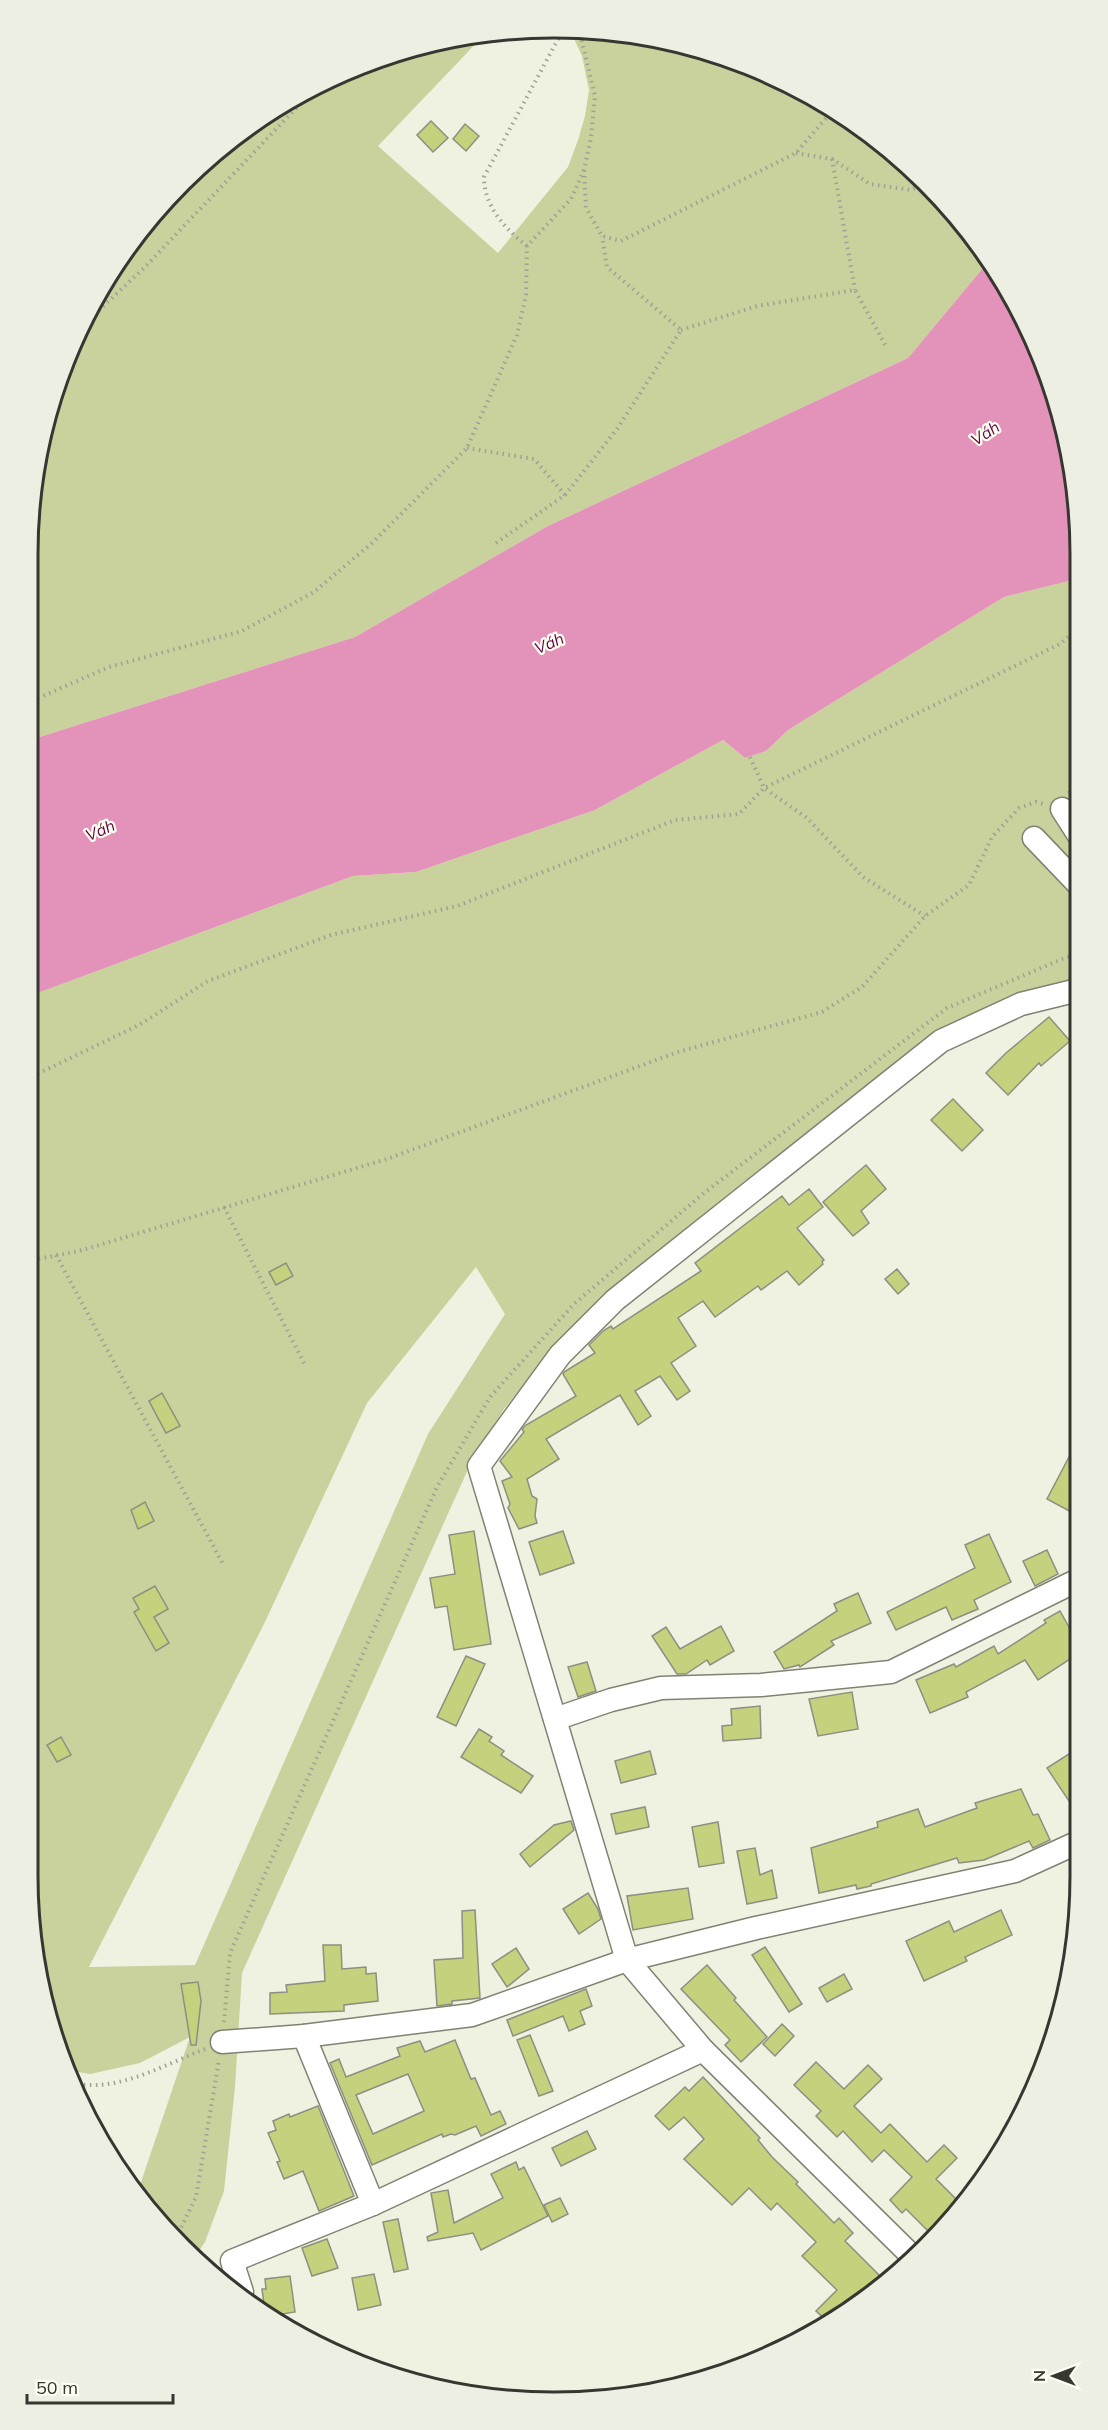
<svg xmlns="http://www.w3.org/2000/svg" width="1108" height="2430" viewBox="0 0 1108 2430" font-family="Mulish,sans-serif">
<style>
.green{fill:#c9d19c;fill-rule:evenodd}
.water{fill:#e393b9}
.building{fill:#c6d17e;stroke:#8d8f80;stroke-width:1.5;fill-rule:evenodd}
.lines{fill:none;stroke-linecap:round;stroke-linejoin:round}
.minor-casing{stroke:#808273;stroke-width:25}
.path{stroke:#9fa194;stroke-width:4;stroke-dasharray:1.5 4.5;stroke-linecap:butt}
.minor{stroke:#fff;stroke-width:22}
.labels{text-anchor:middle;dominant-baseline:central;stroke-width:4.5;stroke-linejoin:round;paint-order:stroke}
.water-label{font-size:16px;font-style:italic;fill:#640240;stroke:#fdfff1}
.rim{fill:none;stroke:#363731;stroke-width:3}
</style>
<rect width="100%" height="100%" fill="#eff2e1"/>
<!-- green -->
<g class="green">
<polygon points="569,28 656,37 755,67 875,136 972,233 988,262 908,358 548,526 355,637 27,741 27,554 37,452 67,353 116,262 188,176 261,116 352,67 451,37 485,34 378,146 498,253 568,167 578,140 585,116 589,90 582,56"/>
<path d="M1077,579L1078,978L1018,997L943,1032L555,1346L504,1409L469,1467L242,1973L235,2087L224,2191L205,2242L196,2255L158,2223L137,2194L190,2037L140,2063L90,2074L66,2070L55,2046L27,1876V997L353,876L416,872L595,810L723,740L745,758L766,751L788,730L1004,597ZM476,1267L505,1314L428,1434L195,1965L89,1967L264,1624L367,1403Z"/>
</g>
<!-- water -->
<polygon class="water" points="988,262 1041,352 1076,485 1077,579 1004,597 788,730 766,751 745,758 723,740 595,810 416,872 353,876 27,997 27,741 355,637 548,526 908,358"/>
<!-- building -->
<g class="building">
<polygon points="431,121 448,138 433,152 417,135"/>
<polygon points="465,124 479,136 466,151 453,139"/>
<polygon points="1049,1017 1070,1041 1041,1066 1039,1063 1008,1095 986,1073 1006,1053"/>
<polygon points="953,1099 983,1130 962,1151 931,1120"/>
<polygon points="866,1165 886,1189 861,1211 869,1223 853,1236 823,1202"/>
<polygon points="809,1189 823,1207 797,1228 824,1260 822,1262 823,1264 799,1285 787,1271 761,1290 758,1286 715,1317 703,1301 678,1318 696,1346 671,1363 690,1391 677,1400 660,1376 635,1391 651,1416 638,1425 620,1395 546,1439 559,1459 527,1479 532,1496 537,1499 535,1516 537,1523 519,1529 508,1508 510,1504 502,1481 512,1477 500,1461 524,1432 522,1429 526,1425 576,1396 563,1374 564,1372 595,1353 589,1345 603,1331 611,1326 613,1329 701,1271 695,1263 782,1196 789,1205"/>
<polygon points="286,1263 293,1276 276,1285 269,1272"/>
<polygon points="897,1269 909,1284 898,1294 885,1279"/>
<polygon points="162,1393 180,1426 166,1433 149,1401"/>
<polygon points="1080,1436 1080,1482 1074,1495 1080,1500 1073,1513 1047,1499"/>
<polygon points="145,1502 154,1521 138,1529 131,1510"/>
<polygon points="474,1531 491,1644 454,1650 447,1606 435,1608 430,1578 455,1574 449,1535"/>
<polygon points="563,1531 574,1563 540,1575 529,1542"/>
<polygon points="989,1534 1011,1582 974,1600 978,1609 952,1620 946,1607 896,1630 887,1612 975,1568 965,1545"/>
<polygon points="1047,1550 1058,1574 1035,1586 1023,1561"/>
<polygon points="155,1586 168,1609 154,1617 169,1643 156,1651 134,1612 139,1609 133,1598"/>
<polygon points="858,1593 871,1623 831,1641 834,1645 800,1667 799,1665 784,1669 774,1652 837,1611 834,1604"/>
<polygon points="1060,1611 1069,1627 1073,1625 1080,1636 1080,1675 1070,1659 1038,1680 1025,1660 966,1692 968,1697 930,1713 916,1680 954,1664 956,1667 994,1646 998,1654 1046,1623 1044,1620"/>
<polygon points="721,1626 734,1651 710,1665 707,1660 686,1674 677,1674 652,1636 666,1627 680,1649"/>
<polygon points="466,1656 485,1664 456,1726 437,1717"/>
<polygon points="587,1662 596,1691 578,1697 568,1667"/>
<polygon points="852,1692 858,1729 818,1736 809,1699"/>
<polygon points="760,1706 761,1738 723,1741 722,1726 732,1725 731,1709"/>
<polygon points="479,1729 492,1737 489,1741 504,1751 501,1755 533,1776 521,1793 461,1757"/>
<polygon points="61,1737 71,1755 57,1762 47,1745"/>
<polygon points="650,1751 656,1774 621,1783 615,1761"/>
<polygon points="1072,1752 1081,1765 1081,1819 1047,1768"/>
<polygon points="1021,1789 1033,1815 1038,1814 1050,1840 1033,1848 1029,1841 984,1860 959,1863 957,1858 871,1884 871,1886 857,1889 856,1885 819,1893 811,1848 878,1827 877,1822 918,1809 925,1827 977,1808 975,1803"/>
<polygon points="645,1807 649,1827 616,1834 611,1814"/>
<polygon points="571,1821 574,1830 530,1867 520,1854 554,1825"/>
<polygon points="718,1822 724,1863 699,1867 692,1827"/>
<polygon points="755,1848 760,1875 772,1870 777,1898 747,1904 737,1851"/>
<polygon points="688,1888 693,1919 633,1930 627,1896"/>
<polygon points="588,1893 598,1909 601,1919 579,1934 563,1909"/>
<polygon points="475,1910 480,1998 452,2001 452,2004 437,2006 434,1960 463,1958 462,1911"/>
<polygon points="1001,1910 1012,1935 965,1957 967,1961 924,1981 906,1941 949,1921 954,1932"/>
<polygon points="323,1945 341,1945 342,1969 366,1967 366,1974 376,1973 378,2001 344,2005 344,2011 270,2014 270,1993 287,1992 286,1985 325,1981"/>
<polygon points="765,1947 802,2004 789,2012 752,1955"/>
<polygon points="516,1948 529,1969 507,1987 492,1964"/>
<polygon points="707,1965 736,1998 734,2000 767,2037 741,2062 725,2045 730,2040 681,1989"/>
<polygon points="844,1974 852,1989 827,2002 819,1988"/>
<polygon points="198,1982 201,2001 196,2045 191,2045 181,1984"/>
<polygon points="586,1989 592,2006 580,2011 585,2024 569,2031 563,2016 513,2036 507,2020"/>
<polygon points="782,2024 794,2036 775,2056 763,2044"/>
<polygon points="530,2035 553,2091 539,2096 517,2040"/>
<path d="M455,2040L471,2079L475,2078L491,2115L500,2111L506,2124L481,2136L476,2126L455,2135L451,2134L443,2137L442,2134L372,2165L330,2063L339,2059L346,2077L400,2056L397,2048L420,2041L425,2052ZM408,2074L424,2111L373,2134L356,2095Z"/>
<polygon points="816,2062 844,2089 868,2065 882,2079 854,2106 881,2133 890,2124 927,2162 944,2145 957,2158 936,2179 960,2203 950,2213 953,2216 943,2225 945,2228 934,2237 906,2209 902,2213 890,2200 912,2177 884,2150 872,2162 843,2131 837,2137 816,2116 821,2111 794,2085"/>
<polygon points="703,2077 760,2138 758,2140 772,2157 798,2182 796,2184 834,2223 839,2218 853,2233 845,2241 883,2279 829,2323 816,2311 837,2290 802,2256 816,2242 777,2203 771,2210 749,2188 732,2205 684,2159 704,2139 684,2117 669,2130 655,2116 685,2087 689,2091"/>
<polygon points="318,2106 354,2196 319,2211 303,2171 284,2179 277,2162 280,2161 268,2133 276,2130 273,2121 289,2114 290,2117"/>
<polygon points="587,2131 596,2149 561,2166 552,2148"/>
<polygon points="516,2162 519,2170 524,2167 548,2216 481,2250 473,2233 428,2241 427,2237 438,2232 431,2193 448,2190 454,2223 503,2198 491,2174"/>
<polygon points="560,2198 568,2214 552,2222 544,2205"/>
<polygon points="398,2219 408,2269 394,2272 383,2222"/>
<polygon points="327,2239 338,2268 312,2276 302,2248"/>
<polygon points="374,2274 381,2305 358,2310 352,2278"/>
<polygon points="290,2276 295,2312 270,2316 265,2312 262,2289 266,2289 265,2279"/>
</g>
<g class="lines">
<!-- minor casing -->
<g class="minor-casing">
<g id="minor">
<polyline points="1062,809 1078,834"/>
<polyline points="1034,838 1078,884"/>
<polyline points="555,1719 611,1700 661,1688 761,1685 891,1672 1080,1579"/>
<polyline points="304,2036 373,2204"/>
<polyline points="222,2042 304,2036 472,2015 627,1960 756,1928 1015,1871 1081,1841"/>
<polyline points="911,2255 703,2050 627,1960 479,1466 560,1355 615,1300 941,1041 1021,1004 1078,990"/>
<polyline points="242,2292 232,2261 373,2204 703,2050"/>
</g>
</g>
<!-- path -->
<g class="path">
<polyline points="796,153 832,159 870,184 911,190 923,184"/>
<polyline points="832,159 855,290"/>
<polyline points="584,170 586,208 602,236 621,241 796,153 832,111"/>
<path d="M527,246C505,229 484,206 484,177L564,28"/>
<polyline points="81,327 145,267 317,86"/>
<polyline points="681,330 757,306 855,290 887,348"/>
<polyline points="467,448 534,459 565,495"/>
<polyline points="496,543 565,495 617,429 681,330 607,267 602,236"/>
<polyline points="27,703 109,667 242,631 314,592 371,544 467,448 517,335 526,295 527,246 571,199 584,170 591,138 595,96 579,29"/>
<polyline points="750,757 764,788 807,818 863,877 925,916"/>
<polyline points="1069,793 1077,771"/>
<polyline points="27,1079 139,1025 208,981 331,935 457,906 675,820 739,814 764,788 1060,644 1077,629"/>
<polyline points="224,1207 305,1365"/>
<polyline points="56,1255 223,1564"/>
<polyline points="27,1261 79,1251 387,1159 678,1052 822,1012 862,987 925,916 969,885 992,837 1019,808 1036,802 1043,804"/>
<polyline points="224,2022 230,1953 437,1487 490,1397 574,1304 704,1193 947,1008 1067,957 1078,955"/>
<path d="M72,2083C118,2093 163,2065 205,2049"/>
<polyline points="176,2238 196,2197 219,2060"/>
</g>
<!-- minor -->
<use href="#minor" class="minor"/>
</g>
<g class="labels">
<!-- water labels -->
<g class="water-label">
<text transform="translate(985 433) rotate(-33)">Váh</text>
<text transform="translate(549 643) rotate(-23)">Váh</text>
<text transform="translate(100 830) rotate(-23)">Váh</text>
</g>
</g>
<!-- crop -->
<path d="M0 0H1108V2430H0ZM554 38H554A516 516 0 0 1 1070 554V1876A516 516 0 0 1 554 2392H554A516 516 0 0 1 38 1876V554A516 516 0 0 1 554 38Z" fill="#edefe2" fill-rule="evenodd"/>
<path class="rim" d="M554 38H554A516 516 0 0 1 1070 554V1876A516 516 0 0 1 554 2392H554A516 516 0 0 1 38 1876V554A516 516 0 0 1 554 38Z"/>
<!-- north arrow -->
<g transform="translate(1054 2376) rotate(270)" stroke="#fdfff1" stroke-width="4.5" paint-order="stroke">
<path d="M0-4.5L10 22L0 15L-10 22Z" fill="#363731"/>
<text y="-9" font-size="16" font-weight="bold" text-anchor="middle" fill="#363731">N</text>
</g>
<!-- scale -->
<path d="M27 2394v9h146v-9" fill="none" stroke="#363731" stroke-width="3"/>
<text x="36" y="2394" font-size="18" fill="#363731" stroke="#fdfff1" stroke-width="4.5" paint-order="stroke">50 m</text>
</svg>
